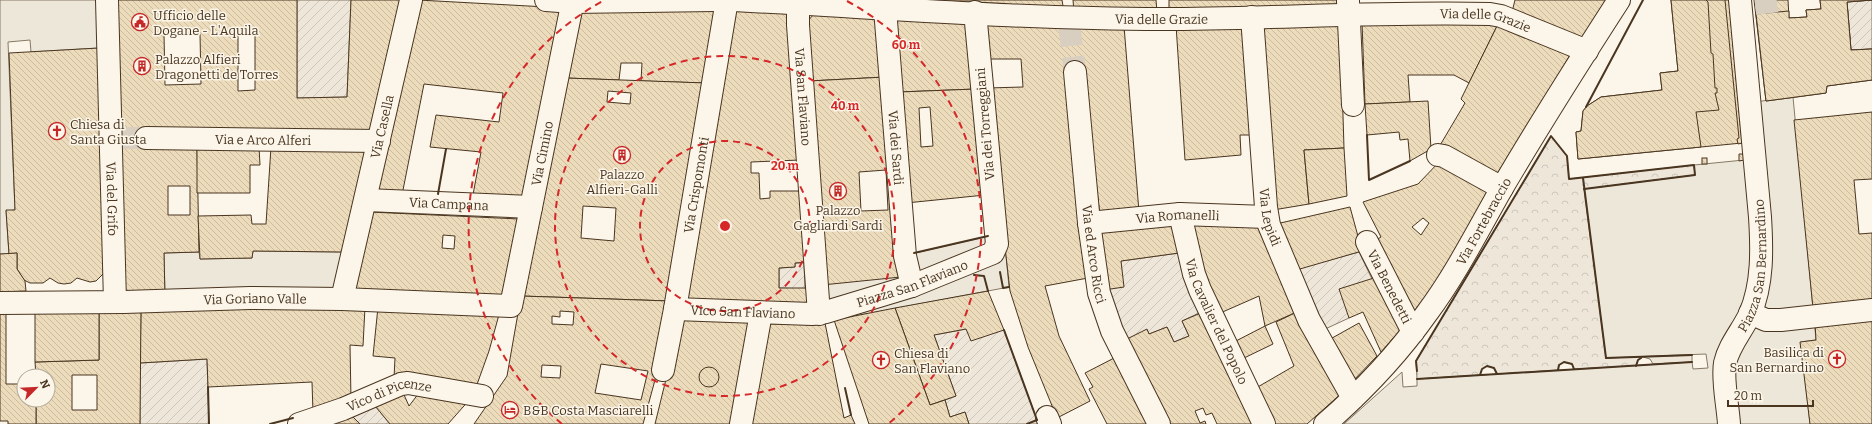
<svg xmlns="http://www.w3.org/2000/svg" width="1872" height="424" viewBox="0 0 1872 424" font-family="Bitter,serif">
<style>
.forest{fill:url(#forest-crowns);stroke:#887966}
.garden{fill:url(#garden-furrows);stroke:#887966}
.parking{fill:#ede7d9;stroke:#887966}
.building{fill:url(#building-back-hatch);stroke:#4a3520;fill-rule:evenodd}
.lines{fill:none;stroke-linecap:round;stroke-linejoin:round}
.minor-tunnel{stroke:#d8cfc1;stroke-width:22;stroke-dasharray:22 11;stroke-linecap:butt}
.minor-casing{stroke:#4a3520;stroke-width:24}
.minor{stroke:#fbf6e9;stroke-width:22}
.wall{stroke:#4a3520;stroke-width:2}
.ring{fill:none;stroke:#d62828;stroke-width:2;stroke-dasharray:7 5}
.labels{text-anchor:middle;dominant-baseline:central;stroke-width:3;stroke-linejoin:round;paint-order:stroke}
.poi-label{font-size:13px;fill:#4a3520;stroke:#fbf6e9;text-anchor:start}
.street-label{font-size:13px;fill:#4a3520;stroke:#fbf6e9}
.centre{fill:#d62828;stroke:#fbf6e9;stroke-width:2}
.ring-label{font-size:12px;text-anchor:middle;font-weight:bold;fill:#d62828;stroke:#fbf6e9;stroke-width:3;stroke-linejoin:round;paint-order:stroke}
</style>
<defs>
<pattern id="forest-crowns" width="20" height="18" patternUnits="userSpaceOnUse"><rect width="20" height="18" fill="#ede6d9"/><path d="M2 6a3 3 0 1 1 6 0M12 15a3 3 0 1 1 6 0" fill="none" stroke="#cdc6ba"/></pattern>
<pattern id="garden-furrows" width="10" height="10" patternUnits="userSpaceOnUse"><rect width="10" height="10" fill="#ede6d9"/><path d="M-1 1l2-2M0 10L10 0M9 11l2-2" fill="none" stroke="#cdc6ba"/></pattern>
<pattern id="building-back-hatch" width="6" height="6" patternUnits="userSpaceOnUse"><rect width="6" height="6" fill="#ecdcbc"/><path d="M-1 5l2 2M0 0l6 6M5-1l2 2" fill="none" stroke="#ccbda1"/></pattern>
</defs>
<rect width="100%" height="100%" fill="#fbf6e9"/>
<!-- forest -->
<polygon class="forest" points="1551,136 1567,156 1569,179 1694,165 1695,175 1585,189 1606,358 1692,355 1692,362 1653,364 1650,359 1643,357 1638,360 1636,366 1574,369 1572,364 1564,362 1559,365 1558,370 1497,374 1494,368 1487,366 1482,369 1480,375 1417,379 1416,361"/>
<!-- garden -->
<g class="garden">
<polygon points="297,0 351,0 347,97 297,98"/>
<polygon points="1872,0 1872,49 1851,50 1847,2"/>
<polygon points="1359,252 1372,279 1349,318 1323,330 1296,269"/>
<polygon points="1179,253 1199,313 1182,321 1189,336 1174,342 1167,327 1149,334 1147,330 1125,340 1106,289 1121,261"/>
<polygon points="795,263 804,263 805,289 779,288 779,268 795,267"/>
<polygon points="966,329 1004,330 1037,420 1043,424 969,424 965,412 950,417 945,400 956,396 934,335"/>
<polygon points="207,359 209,424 140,424 140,363"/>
<polygon points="371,401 390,424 360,424 348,412"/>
</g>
<!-- parking -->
<g class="parking">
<polygon points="0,0 118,0 99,48 31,52 30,40 8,42 15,210 6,211 9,254 0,254"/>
<polygon points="1793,97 1816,340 1801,342 1810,424 1344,424 1402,372 1403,387 1417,386 1417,379 1692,362 1693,369 1708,368 1706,354 1606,358 1584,189 1695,175 1694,165 1744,160 1739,104"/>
<polygon points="1004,235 1009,287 834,320 822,285 911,254 989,236"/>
<polygon points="253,251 342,252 354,292 165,297 164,253 199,252 200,259 252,258"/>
</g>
<!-- building -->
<g class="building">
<path d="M118,0H297V98L347,97L351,0H401L371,132L146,146H120ZM255,33V90L238,91V34ZM164,34H200L201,84L165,85Z"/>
<polygon points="418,0 565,8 525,202 472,200 481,152 430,147 436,115 499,122 503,93 424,84 402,195 373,192"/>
<polygon points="938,0 1062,0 1064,12 938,3"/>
<polygon points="1073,0 1156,0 1157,12 1074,12"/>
<polygon points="1169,0 1338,0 1338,10 1169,12"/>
<polygon points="1515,0 1607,0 1580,44 1511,16"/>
<polygon points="1671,0 1729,0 1742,143 1578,159 1576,132 1581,131 1583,111 1587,106 1601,97 1662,90 1660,73 1678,71"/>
<polygon points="1671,0 1706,0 1708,2 1711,53 1713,54 1715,88 1717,88 1717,93 1715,93 1719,110 1696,112 1701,147 1578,159 1576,132 1581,131 1583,111 1587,106 1601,97 1662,90 1660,73 1678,71"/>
<polygon points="1725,0 1729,0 1742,143 1738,144 1737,139 1739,138"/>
<polygon points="1754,0 1788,0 1789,18 1807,17 1806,10 1821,9 1820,0 1872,0 1847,2 1851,50 1872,49 1872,80 1827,86 1826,93 1766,101"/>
<polygon points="1820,0 1872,0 1847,2 1851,50 1872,49 1872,80 1827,86 1826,93 1766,101 1756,14 1789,11 1789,18 1807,17 1806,10 1821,9"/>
<polygon points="732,6 790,9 800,160 751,162 751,173 759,173 760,199 770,198 770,191 802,191 808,262 795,263 795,267 779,268 779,288 810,288 812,307 682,302"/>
<polygon points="720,7 706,83 641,81 642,63 621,63 619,80 566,78 580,8"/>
<polygon points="815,13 872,13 880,25 885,77 809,81 805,24"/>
<polygon points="895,18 970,19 976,89 899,92"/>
<polygon points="1340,19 1344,148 1304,150 1309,204 1273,210 1260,21"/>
<polygon points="984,20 1124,26 1139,212 1100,216 1083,72 1088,278 1045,286 1059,336 1090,401 1057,418 1028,347 1010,291 987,88 1023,87 1021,59 986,59"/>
<polygon points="1246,22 1252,135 1240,135 1241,155 1185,160 1176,25"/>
<polygon points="1362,22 1498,24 1469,83 1454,75 1408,75 1410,102 1365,104"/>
<polygon points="1498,24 1570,55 1497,179 1439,147 1465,103 1461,99"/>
<polygon points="99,48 105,272 96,281 90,282 77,278 71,283 64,284 58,283 50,278 43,283 30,283 24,280 17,269 17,253 9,254 6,210 15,210 9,53"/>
<path d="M885,77L901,277L822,285L809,81ZM886,170L888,210L861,211L859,172Z"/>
<path d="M566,78L706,83L670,301L521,296ZM608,91L631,93L630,104L607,102ZM583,206L616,208L614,241L581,238Z"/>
<path d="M976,89L985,195L906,203L899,92ZM930,107L933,146L921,147L919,108Z"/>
<polygon points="1428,101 1431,149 1410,161 1408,139 1400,140 1399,132 1367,135 1365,104"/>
<polygon points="1872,112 1872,179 1854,180 1859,234 1872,233 1872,302 1813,308 1794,120"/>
<path d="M120,146H197L199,252L164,253L165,298L124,299ZM168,186H190V215H168Z"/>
<polygon points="197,146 259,147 260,165 250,165 250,193 197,193"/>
<polygon points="271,147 367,149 342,252 253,251 252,258 200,259 198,216 251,215 252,224 266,224"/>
<polygon points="1344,148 1347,196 1309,204 1304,150"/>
<polygon points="1739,154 1743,154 1744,160 1739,161"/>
<rect x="1702" y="158" width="5" height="6"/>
<path d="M1440,161L1492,186L1444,272L1413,317L1373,242L1381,237L1363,202L1418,184ZM1423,218L1429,223L1421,235L1412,227Z"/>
<polygon points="1350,207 1362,251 1293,271 1276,224"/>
<path d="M370,212L519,219L504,300L354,292ZM443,235L455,236L454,249L442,248Z"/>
<polygon points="1175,219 1179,253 1121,261 1124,287 1104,290 1094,227"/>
<polygon points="1189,225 1264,226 1299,311 1265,326 1259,296 1218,314"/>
<polygon points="17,253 17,269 25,281 26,291 0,292 0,254"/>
<polygon points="1377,277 1404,326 1381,352 1363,312 1349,318 1339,289"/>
<polygon points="988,291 1004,330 971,341 966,329 934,335 956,396 930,405 895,308"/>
<path d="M521,296L670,301L658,369L643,424H474L507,376ZM560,311L574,312L573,325L552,324V316L560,317ZM601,364L648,371L641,400L595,393ZM542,365L561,366L560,378L541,377Z"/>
<polygon points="141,307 365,307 363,346 350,345 351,400 313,413 312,382 208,387 207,359 140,363"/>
<path d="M141,307L140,424H36V400H48V376H36L35,362L99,360V308ZM72,375H97V410H72Z"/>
<polygon points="378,307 500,311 489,351 475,390 394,378 395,358 373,356"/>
<polygon points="99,308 99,360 35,362 35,310"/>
<polygon points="895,308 930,405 945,400 950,417 965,412 969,424 869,424 834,320"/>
<polygon points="0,311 6,311 6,384 24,384 24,400 36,400 36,424 8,424 8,421 0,421"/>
<polygon points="1299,311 1343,392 1307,424 1274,424 1256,388 1294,366 1276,322"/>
<polygon points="1203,312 1257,424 1217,424 1212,413 1206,415 1203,408 1195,411 1200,423 1205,421 1206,424 1164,424 1125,340 1147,329 1149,334 1167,327 1174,342 1189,336 1182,321"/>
<polygon points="1872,316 1872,424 1810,424 1800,342 1816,340 1815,323"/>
<polygon points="681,318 752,323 735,424 655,424"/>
<polygon points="825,323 844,418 851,415 855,424 748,424 765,324"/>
<polygon points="1359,323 1377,356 1350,384 1325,342"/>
<polygon points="1265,326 1273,344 1242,359 1234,342"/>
<polygon points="1118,356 1153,424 1107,424 1089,389 1093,387 1085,373"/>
<circle cx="709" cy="377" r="10"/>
<polygon points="401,388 409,406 422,389 471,398 448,424 390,424 371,401"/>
<polygon points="348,412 360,424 312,424"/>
</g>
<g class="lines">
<!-- minor-tunnel -->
<g class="minor-tunnel">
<polyline points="1755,4 1787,0"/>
<polyline points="1069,24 1075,72"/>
<polyline points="120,138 146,138"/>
</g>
<!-- minor casing -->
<g class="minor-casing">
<g id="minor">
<path id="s1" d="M107,0L115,302"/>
<polyline points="546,0 573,2 715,0"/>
<path id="s2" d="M731,0C874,7 1018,19 1162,19C1271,19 1381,11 1490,14L1501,16L1587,51"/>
<path id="s3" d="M798,0V25L819,314"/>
<polyline points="1348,1 1353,105"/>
<path id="s4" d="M885,9L905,256L912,286"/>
<path id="s5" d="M1252,17L1266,207L1269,225L1309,320L1353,398"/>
<path id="s6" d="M1075,72L1089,223L1099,293L1112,331L1159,424"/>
<path id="s7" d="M146,138L379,141"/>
<polyline points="1438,155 1444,156 1502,188"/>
<path id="s8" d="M366,200L531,207"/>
<path id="s9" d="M1180,214L1194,274L1200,290L1264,424"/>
<path id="s10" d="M1089,223L1180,214L1267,217"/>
<path id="s11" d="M1367,242L1413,332"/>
<path id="s12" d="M342,299L411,0"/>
<path id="s13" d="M0,303L124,302L250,298L342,299L511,306L573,0"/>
<path id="s14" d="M675,309L812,314L826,312L912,286L993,253L997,244L975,12"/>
<polyline points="1750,313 1766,320 1781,320 1872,310"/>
<path id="s15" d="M663,370L675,309L727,0"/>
<polyline points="1047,417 1050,424"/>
<path id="s16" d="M299,424L343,409L401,384L408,383L482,396"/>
<polyline points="741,424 761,313"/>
<path id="s17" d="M1325,424C1363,391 1398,354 1427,313C1456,274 1478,230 1502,188C1539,125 1579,62 1619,0"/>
<path id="s18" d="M1729,424C1728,406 1722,380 1725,363C1729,345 1742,331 1750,314C1763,284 1762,249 1760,217L1740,0"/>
</g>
</g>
<!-- minor -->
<use href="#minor" class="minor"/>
<!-- wall -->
<g class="wall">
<polyline points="1586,107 1643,0"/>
<polyline points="1367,135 1369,180 1410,161"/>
<polyline points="1583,178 1606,358 1692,355"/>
<polyline points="438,194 446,149"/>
<polyline points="914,253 988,236"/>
<polyline points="1000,272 1003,288 1009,287"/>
<polyline points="974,275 984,276 988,291"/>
<polyline points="1004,330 1037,420"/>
<polyline points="1636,366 1638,360 1641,358"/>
<polyline points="1558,370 1559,365 1564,362 1572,364 1574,369"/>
<polyline points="1417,371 1416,361 1551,136 1567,156 1569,179 1694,165 1695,175 1584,189"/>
<polyline points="1480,375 1482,369 1487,366 1494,368 1497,374"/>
<polyline points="1417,379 1692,362"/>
<polyline points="208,387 209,424"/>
<polyline points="845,388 851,415"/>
<polyline points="270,424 293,418"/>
<polyline points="1027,424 1037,420"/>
</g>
</g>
<!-- distance rings -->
<g class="ring">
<circle cx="725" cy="226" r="85"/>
<circle cx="725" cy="226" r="170"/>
<path d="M562 424A256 256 0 0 1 603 1M847 1A256 256 0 0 1 888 424"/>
</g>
<!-- icons -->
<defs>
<g id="civic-ring" transform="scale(0.9)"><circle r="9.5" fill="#fbf6e9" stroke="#c62828" stroke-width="1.5"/><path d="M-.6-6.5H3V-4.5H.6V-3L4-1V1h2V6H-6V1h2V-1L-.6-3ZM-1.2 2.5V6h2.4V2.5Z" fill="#c62828"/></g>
<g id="building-ring" transform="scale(0.9)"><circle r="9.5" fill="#fbf6e9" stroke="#c62828" stroke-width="1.5"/><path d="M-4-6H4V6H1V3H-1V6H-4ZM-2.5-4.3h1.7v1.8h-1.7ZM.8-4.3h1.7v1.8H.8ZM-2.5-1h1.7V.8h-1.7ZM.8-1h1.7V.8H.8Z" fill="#c62828"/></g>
<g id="church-ring" transform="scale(0.9)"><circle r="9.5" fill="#fbf6e9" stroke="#c62828" stroke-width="1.5"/><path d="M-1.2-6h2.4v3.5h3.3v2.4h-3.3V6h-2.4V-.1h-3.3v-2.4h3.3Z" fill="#c62828"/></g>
<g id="hotel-ring" transform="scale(0.9)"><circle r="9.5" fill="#fbf6e9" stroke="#c62828" stroke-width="1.5"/><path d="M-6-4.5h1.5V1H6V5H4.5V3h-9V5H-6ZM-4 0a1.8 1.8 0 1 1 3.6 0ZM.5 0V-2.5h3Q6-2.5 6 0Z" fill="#c62828"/></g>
</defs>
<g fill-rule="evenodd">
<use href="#civic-ring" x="140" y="22"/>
<use href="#building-ring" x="142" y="66"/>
<use href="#church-ring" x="57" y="131"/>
<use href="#building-ring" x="622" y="155"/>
<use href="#building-ring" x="838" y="191"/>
<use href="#church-ring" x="1837" y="359"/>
<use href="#church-ring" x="881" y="360"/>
<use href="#hotel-ring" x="510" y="410"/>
</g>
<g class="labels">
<!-- poi labels -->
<g class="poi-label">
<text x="153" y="15">Ufficio delle<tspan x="153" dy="15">Dogane - L'Aquila</tspan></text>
<text x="155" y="59">Palazzo Alfieri<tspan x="155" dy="15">Dragonetti de Torres</tspan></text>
<text x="70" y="124">Chiesa di<tspan x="70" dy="15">Santa Giusta</tspan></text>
<text x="622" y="174" text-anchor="middle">Palazzo<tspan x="622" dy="15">Alfieri-Galli</tspan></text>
<text x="838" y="210" text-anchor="middle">Palazzo<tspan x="838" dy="15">Gagliardi Sardi</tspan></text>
<text x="1824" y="352" text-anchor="end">Basilica di<tspan x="1824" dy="15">San Bernardino</tspan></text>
<text x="894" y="353">Chiesa di<tspan x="894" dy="15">San Flaviano</tspan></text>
<text x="523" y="410">B&amp;B Costa Masciarelli</text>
</g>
<!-- street labels -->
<g class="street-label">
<text stroke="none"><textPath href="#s2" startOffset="431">Via delle Grazie</textPath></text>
<text stroke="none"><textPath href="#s2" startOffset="756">Via delle Grazie</textPath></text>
<text stroke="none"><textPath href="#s3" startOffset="97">Via San Flaviano</textPath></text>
<text transform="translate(985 124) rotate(-95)">Via dei Torreggiani</text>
<text stroke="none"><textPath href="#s12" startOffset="177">Via Casella</textPath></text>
<text stroke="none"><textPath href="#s7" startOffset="117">Via e Arco Alferi</textPath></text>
<text stroke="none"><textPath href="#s4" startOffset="139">Via dei Sardi</textPath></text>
<text stroke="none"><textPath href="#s13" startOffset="667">Via Cimino</textPath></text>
<text stroke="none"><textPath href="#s15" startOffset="188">Via Crispomonti</textPath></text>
<text stroke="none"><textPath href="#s1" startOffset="199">Via del Grifo</textPath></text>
<text stroke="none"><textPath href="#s8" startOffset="83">Via Campana</textPath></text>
<text stroke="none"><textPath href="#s5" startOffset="201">Via Lepidi</textPath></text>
<text stroke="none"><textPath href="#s10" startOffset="89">Via Romanelli</textPath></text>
<text stroke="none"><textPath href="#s17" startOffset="259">Via Fortebraccio</textPath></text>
<text stroke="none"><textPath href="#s6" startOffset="183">Via ed Arco Ricci</textPath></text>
<text stroke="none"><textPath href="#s18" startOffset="165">Piazza San Bernardino</textPath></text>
<text stroke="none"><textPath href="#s14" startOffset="242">Piazza San Flaviano</textPath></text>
<text stroke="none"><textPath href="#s11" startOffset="50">Via Benedetti</textPath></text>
<text stroke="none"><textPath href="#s13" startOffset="255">Via Goriano Valle</textPath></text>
<text stroke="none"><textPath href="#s14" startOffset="68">Vico San Flaviano</textPath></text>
<text stroke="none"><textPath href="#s9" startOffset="114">Via Cavalier del Popolo</textPath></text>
<text stroke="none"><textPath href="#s16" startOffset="96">Vico di Picenze</textPath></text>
</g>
</g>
<circle cx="725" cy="226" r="6" class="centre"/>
<g class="ring-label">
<text x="906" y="49">60 m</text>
<text x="845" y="110">40 m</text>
<text x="785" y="170">20 m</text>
</g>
<!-- north arrow -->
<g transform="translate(36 388) rotate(66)"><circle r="19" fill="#fbf6e9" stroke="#b4a999"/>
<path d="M0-3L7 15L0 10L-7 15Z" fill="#c62828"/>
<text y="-6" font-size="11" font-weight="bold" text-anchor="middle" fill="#4a3520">N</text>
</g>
<!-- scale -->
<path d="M1728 400v6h85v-6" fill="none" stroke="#4a3520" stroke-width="2"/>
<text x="1734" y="400" font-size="12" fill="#4a3520" stroke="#fbf6e9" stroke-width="3" paint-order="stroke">20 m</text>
</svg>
